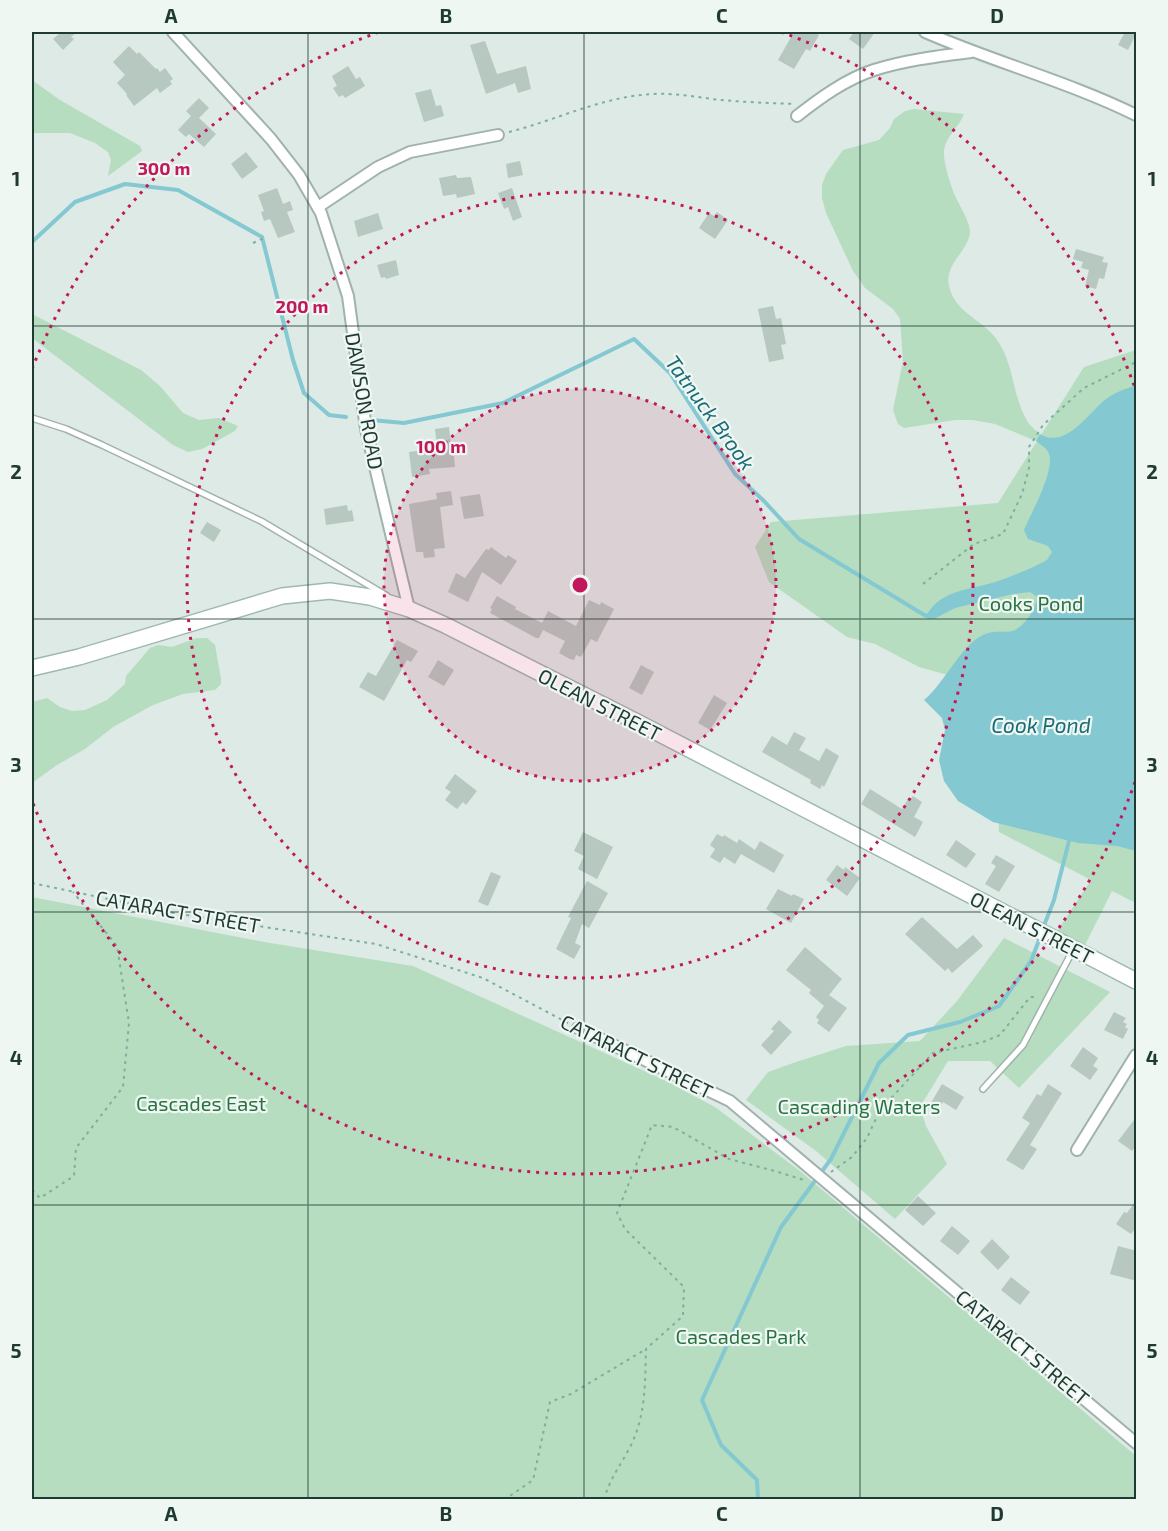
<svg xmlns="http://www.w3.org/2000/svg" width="1168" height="1531" viewBox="0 0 1168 1531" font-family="'Exo 2',sans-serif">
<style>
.green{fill:#b6ddbf}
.water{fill:#84c8d2}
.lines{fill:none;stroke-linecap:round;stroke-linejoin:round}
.stream{stroke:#84c8d2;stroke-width:4}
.building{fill:#b7c8c0}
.lane-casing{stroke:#a1b2ac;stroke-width:8}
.street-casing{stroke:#a1b2ac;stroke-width:14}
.secondary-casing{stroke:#9fb9af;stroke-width:18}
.path{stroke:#7eaf9e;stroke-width:2;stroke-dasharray:3 4.5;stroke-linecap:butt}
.lane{stroke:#fff;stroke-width:5}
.street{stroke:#fff;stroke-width:10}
.secondary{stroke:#fff;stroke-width:15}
.grid{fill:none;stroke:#1f3a32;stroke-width:1.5;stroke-opacity:0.55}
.ring{fill:none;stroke:#c2185b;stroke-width:3;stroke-dasharray:3 6}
.labels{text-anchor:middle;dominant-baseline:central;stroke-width:4.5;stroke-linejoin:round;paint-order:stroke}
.street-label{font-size:20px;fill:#1f3a32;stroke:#eff7f3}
.park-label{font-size:20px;fill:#297243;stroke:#eff7f3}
.water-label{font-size:21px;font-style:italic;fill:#196b77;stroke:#eff7f3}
.centre{fill:#c2185b;stroke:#eff7f3;stroke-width:3}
.ring-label{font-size:18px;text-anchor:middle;font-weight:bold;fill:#c2185b;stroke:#eff7f3;stroke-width:4.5;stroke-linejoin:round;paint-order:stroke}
.neatline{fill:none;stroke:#1f3a32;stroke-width:2}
.grid-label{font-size:20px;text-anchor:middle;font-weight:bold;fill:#1f3a32}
</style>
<rect width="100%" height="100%" fill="#deeae5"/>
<!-- green -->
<g class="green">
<polygon points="32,80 60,100 140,146 142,151 108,176 111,160 108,152 95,143 70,133 32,133"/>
<path d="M914,109L964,114C959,127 946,136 944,150C943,162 949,179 953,191C957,202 971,222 970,233C967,253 944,264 949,286C955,312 979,318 994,336C1014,360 1012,393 1025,417C1028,424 1034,429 1040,434L1036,441L995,424L973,420H955L904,428L898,424L893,410L903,361L900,319L893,309L865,288L853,271L826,213L822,198V185L826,174L843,150L879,140L890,128L894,119L905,111Z"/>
<polygon points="32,314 141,370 160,386 183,413 199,420 219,418 238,426 235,431 202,449 188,452 173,445 32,338"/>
<polygon points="1136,350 1136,903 1112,891 1084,947 1056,933 1091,880 999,832 996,756 955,677 919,667 875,644 847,637 769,582 755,547 771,522 998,503 1084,367"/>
<polygon points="197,638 207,638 215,645 221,679 221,684 215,690 183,694 153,705 113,727 85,749 57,765 32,783 32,702 47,698 60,707 72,711 85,710 107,700 125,684 126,676 150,648 158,645 172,647"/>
<polygon points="32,897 264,942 413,966 664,1080 715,1107 800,1171 1136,1456 1136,1499 32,1499"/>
<polygon points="1004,938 1110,992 1019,1088 990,1061 948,1061 920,1107 926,1126 947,1164 895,1219 816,1151 746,1100 768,1072 793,1063 846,1046 920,1041 957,1001"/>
</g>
<!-- water -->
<path class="water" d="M1136,385V851L1117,846L1078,843L993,822L958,801L944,781L939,760L945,730L942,718L924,700C944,684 961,645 983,635C1002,626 1011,641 1028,618C1033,611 1036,605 1037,597L1030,592L1013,594L955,608L934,619H928L926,616C940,590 969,590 995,582C1013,576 1030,569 1047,560L1052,552L1048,546L1028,539L1024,530C1031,513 1055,471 1049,454C1047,448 1041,445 1036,441L1040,434C1066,450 1089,412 1106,399C1115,392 1126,389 1136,385Z"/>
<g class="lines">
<!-- stream -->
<g class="stream">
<polyline points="32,242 75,202 125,184 178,190 262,237 293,360 304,393 329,415 346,417"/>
<polyline points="371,420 404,423 503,403 634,339 670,373 735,474 764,501 799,539 926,616 929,615"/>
<polyline points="1043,928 1054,900 1069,841"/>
<polyline points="758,1500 757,1480 721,1445 702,1400 781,1227 831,1159 879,1063 908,1035 960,1022 999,1006 1031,961 1041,935"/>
</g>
</g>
<!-- building -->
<g class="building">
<polygon points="61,32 77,32 71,37 74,39 63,50 53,39"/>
<polygon points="794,32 813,32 819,35 810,51 806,49 794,69 778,60"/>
<polygon points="854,32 875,32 863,49 849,39"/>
<polygon points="1125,32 1137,32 1128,50 1118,45"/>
<polygon points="485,41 497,74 526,66 531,89 518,93 515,83 486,94 470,45"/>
<polygon points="129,46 137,54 139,52 156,69 157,68 160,72 165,68 173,79 170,81 172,84 160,93 157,88 134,106 126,95 127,94 117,83 125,75 113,62"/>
<polygon points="348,66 356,79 360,77 365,86 345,98 343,95 339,97 333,88 337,86 332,76"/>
<polygon points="431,89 436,106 441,105 444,116 424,122 415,93"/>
<polygon points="199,98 209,108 199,118 216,134 204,147 189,134 186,137 178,130 191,116 186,111"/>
<polygon points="246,152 258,167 242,179 231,164"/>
<polygon points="520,161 523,175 508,178 506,164"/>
<polygon points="456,175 457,178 471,177 475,194 457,198 456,194 443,196 439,178"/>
<polygon points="277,188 283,204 290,201 293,210 287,212 295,232 278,238 270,219 264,221 261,212 264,211 258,195"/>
<polygon points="512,188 522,217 513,221 508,207 504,209 498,193"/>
<polygon points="717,212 728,220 715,239 699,228 709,213 714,216"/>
<polygon points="378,213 383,229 358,237 354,221"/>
<polygon points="1076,249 1104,257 1102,262 1108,263 1104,279 1099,278 1096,289 1085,286 1089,270 1081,268 1083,262 1073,259"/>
<polygon points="396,260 399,275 386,279 385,277 381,278 377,265"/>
<polygon points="773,306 776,319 781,318 786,344 781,345 784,359 769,362 758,309"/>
<polygon points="449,427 452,456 454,456 455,467 429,469 430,474 412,477 409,452 437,448 435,429"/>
<polygon points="451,491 453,505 440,507 445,548 434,549 435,557 424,558 423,552 416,552 409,504 437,499 436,493"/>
<polygon points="480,494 484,516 464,519 460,497"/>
<polygon points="347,505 348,511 352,510 354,521 326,525 324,509"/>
<polygon points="207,522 221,530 214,542 200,533"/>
<polygon points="491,547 506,558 508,555 517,561 501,585 482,572 468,602 448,592 456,573 465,578 486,549 489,550"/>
<polygon points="497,596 516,607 515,609 542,623 548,611 576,626 589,600 600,605 601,602 614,609 597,642 591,639 581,657 576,655 574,660 570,659 559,653 565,641 543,630 539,638 536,638 490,613 492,609 490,608"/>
<polygon points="397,640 418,651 411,662 407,660 384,701 359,687 368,672 376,676"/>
<polygon points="438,660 454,670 444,686 428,677"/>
<polygon points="641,665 654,672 642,695 629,688"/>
<polygon points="714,695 727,703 710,730 698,723"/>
<polygon points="794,732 806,738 799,750 819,761 826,748 839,756 824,787 822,785 820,789 810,783 811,780 762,752 772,736 787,745"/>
<polygon points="455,774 477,791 466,805 463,802 457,809 445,800 451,792 445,788"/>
<polygon points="870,789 902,809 908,799 910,800 913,796 922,802 914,817 923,822 915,837 861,804"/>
<polygon points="583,832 613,847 597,879 578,869 584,856 574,851"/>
<polygon points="717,834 723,837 724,835 737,843 739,839 755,850 760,841 784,855 774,873 741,854 735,864 724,857 720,863 710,857 715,849 710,845"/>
<polygon points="956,840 976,854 966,868 946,855"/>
<polygon points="996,855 1015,866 999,892 985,884 996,866 991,863"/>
<polygon points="837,865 844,870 845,867 860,878 847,896 826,880"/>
<polygon points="491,872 501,876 488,906 478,902"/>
<polygon points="587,881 608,893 589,928 582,924 575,943 581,946 574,959 556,949 571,918 568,917"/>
<polygon points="778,889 792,896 793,894 804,899 791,923 766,909"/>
<polygon points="922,917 957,949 973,935 983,946 952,973 948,968 945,971 905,934"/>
<polygon points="805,947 842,979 829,995 847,1008 829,1032 817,1023 819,1020 816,1017 824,1006 809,993 811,990 786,970"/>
<polygon points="1114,1012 1126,1018 1123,1022 1127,1024 1125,1027 1128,1029 1123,1039 1104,1030"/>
<polygon points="779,1020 792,1032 771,1055 761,1045 774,1031 771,1029"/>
<polygon points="1083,1047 1098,1058 1093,1066 1098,1069 1090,1080 1070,1066"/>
<polygon points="942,1084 964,1097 956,1110 943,1102 937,1113 928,1108"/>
<polygon points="1048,1084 1062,1093 1030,1145 1037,1149 1023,1170 1006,1160 1030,1123 1022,1118 1037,1094 1041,1096"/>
<polygon points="1137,1116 1137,1144 1132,1151 1118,1141"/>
<polygon points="918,1196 936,1213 923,1226 905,1210"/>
<polygon points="1137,1199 1137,1226 1131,1234 1116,1224 1124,1212 1127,1213"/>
<polygon points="952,1226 970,1241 958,1255 940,1241"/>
<polygon points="992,1239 1010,1257 998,1270 980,1252"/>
<polygon points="1118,1246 1137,1251 1137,1281 1110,1274"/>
<polygon points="1011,1277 1030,1292 1020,1305 1001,1290"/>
</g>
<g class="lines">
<!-- lane casing -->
<g class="lane-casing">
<g id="lane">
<polyline points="32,418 66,429 102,445 261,521 387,596"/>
<polyline points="983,1089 1023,1045 1073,950"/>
</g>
</g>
<!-- street casing -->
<g class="street-casing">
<g id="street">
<polyline points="173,32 271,139 299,175 321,213 348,296 366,429 409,609"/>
<path d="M925,32C994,62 1069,82 1136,115"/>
<path d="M797,116C820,98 846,79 874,70C905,60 939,56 971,52"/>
<polyline points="318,207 378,167 410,152 498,135"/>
<polyline points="578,1028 730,1101 1136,1443"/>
<polyline points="1077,1150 1136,1055"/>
</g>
</g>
<!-- secondary casing -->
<g class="secondary-casing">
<polyline id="secondary" points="32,668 79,657 282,596 330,591 370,597 409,609 445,625 633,720 1136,981"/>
</g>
<!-- path -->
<g class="path">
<path d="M509,132C557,120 601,97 652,94C672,93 692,96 712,99C739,102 767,103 795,104"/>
<polyline points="253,243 264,238"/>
<polyline points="923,584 974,544 1003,534 1022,494 1029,468 1029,447 1043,425 1084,388 1136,362"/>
<polyline points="32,883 179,914 376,944 483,978 568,1023"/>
<polyline points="831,1172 852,1157 867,1138 880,1110 933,1053 983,1042 1000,1035 1030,997 1036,997"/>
<polyline points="32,1190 40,1198 74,1176 76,1148 123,1087 129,1023 117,946 73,892"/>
<polyline points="504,1500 533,1480 550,1402 571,1394 646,1349"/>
<path d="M604,1500C609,1480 620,1466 629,1449C646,1417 645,1384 646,1349L683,1316L684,1287L625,1229L617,1213L652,1125L673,1127L729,1159L775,1171L807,1181"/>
</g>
<!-- lane -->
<use href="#lane" class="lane"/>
<!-- street -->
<use href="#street" class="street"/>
<!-- secondary -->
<use href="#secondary" class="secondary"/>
</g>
<!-- grid -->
<path class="grid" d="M308,32V1500M584,32V1500M860,32V1500M32,326H1136M32,619H1136M32,912H1136M32,1205H1136"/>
<!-- distance rings -->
<circle cx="580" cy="585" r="196" fill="#c2185b" fill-opacity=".12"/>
<g class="ring">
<circle cx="580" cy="585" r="196"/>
<circle cx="580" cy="585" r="393"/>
<path d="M1135 782A589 589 0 0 1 32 801M32 369A589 589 0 0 1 379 32M781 32A589 589 0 0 1 1135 388"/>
</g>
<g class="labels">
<!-- street labels -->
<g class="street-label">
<text transform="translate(365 401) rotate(80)">DAWSON ROAD</text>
<text transform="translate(600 704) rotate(27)">OLEAN STREET</text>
<text transform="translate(178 911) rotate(10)">CATARACT STREET</text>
<text transform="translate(1032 927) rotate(27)">OLEAN STREET</text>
<text transform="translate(637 1056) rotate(26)">CATARACT STREET</text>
<text transform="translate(1023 1347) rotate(40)">CATARACT STREET</text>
</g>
<!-- park labels -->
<g class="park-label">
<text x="1031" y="603">Cooks Pond</text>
<text x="201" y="1103">Cascades East</text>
<text x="859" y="1106">Cascading Waters</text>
<text x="741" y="1336">Cascades Park</text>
</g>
<!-- water labels -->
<g class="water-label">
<text transform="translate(711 412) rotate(54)">Tatnuck Brook</text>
<text x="1041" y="724">Cook Pond</text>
</g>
</g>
<circle cx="580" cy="585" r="9" class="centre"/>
<g class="ring-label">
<text x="164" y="175">300 m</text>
<text x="302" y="313">200 m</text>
<text x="441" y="453">100 m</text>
</g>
<!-- border -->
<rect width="1168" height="1531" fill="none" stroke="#eff7f3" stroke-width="66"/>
<rect x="33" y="33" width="1102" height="1465" class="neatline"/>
<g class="grid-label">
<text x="171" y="23">A</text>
<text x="446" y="23">B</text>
<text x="722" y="23">C</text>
<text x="997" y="23">D</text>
<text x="16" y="186">1</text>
<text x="1152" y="186">1</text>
<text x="16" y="479">2</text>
<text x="1152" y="479">2</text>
<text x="16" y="772">3</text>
<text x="1152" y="772">3</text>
<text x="16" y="1065">4</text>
<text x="1152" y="1065">4</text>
<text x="16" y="1358">5</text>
<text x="1152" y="1358">5</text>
<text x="171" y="1521">A</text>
<text x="446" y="1521">B</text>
<text x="722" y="1521">C</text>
<text x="997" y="1521">D</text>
</g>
</svg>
